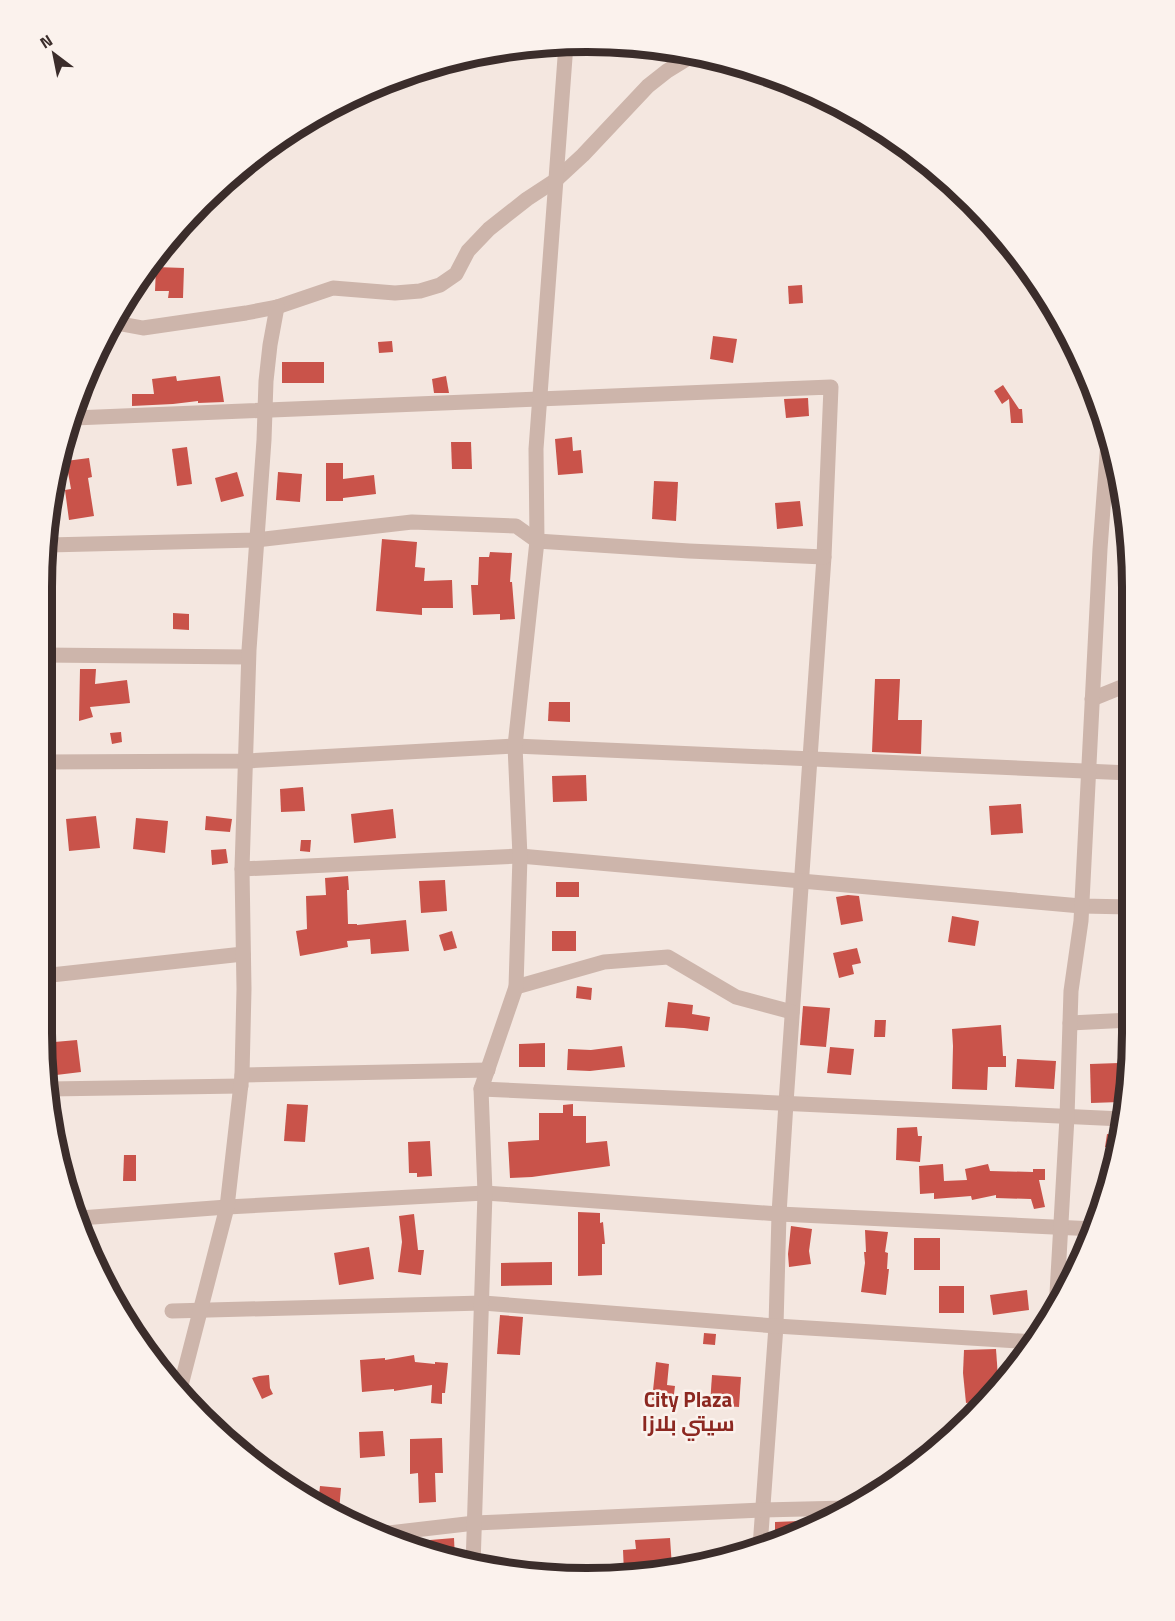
<svg xmlns="http://www.w3.org/2000/svg" width="1175" height="1621" viewBox="0 0 1175 1621" font-family="'Titillium Web',Cairo,sans-serif">
<style>
.building{fill:#c9534a}
.lines{fill:none;stroke-linecap:round;stroke-linejoin:round}
.minor{stroke:#cdb5ab;stroke-width:15}
.labels{text-anchor:middle;dominant-baseline:central;stroke-width:5;stroke-linejoin:round;paint-order:stroke}
.district-label{font-size:21px;font-weight:bold;fill:#8c2821;stroke:#fbf2ed}
.rim{fill:none;stroke:#3b2d2b;stroke-width:8}
</style>
<rect width="100%" height="100%" fill="#f4e7e0"/>
<!-- building -->
<g class="building">
<polygon points="156,267 184,268 183,298 168,298 169,291 155,291"/>
<polygon points="802,285 803,303 789,304 788,286"/>
<polygon points="713,336 737,339 733,363 710,359"/>
<polygon points="392,341 393,352 379,353 378,342"/>
<rect x="282" y="362" width="42" height="21"/>
<polygon points="176,376 177,381 220,376 224,402 198,403 198,401 173,404 132,406 132,394 154,394 152,379"/>
<polygon points="446,376 449,393 434,393 432,379"/>
<polygon points="1003,385 1019,409 1022,409 1023,423 1011,423 1009,399 1002,404 994,391"/>
<polygon points="808,398 809,416 786,418 784,399"/>
<polygon points="572,437 573,451 581,450 583,473 558,475 555,439"/>
<polygon points="451,442 471,442 472,469 452,469"/>
<polygon points="187,447 192,484 177,486 172,449"/>
<polygon points="89,458 92,477 88,478 94,516 69,520 65,490 71,489 66,461"/>
<polygon points="326,463 343,463 343,479 374,475 376,494 343,498 343,501 326,501"/>
<polygon points="237,472 244,496 221,502 215,478"/>
<polygon points="278,472 302,474 300,502 276,500"/>
<polygon points="654,481 678,482 676,521 652,519"/>
<polygon points="800,501 803,526 777,529 775,503"/>
<polygon points="382,539 417,542 415,567 425,568 424,581 452,580 453,608 422,608 422,615 376,611"/>
<polygon points="490,552 512,553 510,582 512,582 515,619 500,620 500,614 473,615 471,585 478,585 479,557 489,557"/>
<polygon points="173,613 189,614 189,630 173,629"/>
<polygon points="80,669 96,669 95,684 127,680 130,703 90,707 93,717 79,721"/>
<polygon points="875,679 900,679 898,720 922,720 921,754 872,752"/>
<polygon points="549,702 570,702 570,722 548,721"/>
<polygon points="121,732 122,742 112,744 110,733"/>
<polygon points="586,775 587,801 553,802 552,776"/>
<polygon points="303,787 305,811 281,812 280,789"/>
<polygon points="1021,804 1023,833 991,835 989,806"/>
<polygon points="393,809 396,838 354,843 351,814"/>
<polygon points="96,816 100,848 69,851 66,819"/>
<polygon points="206,816 232,819 230,832 205,830"/>
<polygon points="136,818 168,821 165,853 133,849"/>
<polygon points="301,840 311,840 310,852 300,851"/>
<polygon points="226,849 228,863 212,865 211,850"/>
<polygon points="348,876 349,890 347,890 348,924 357,924 357,925 406,920 409,951 371,954 370,939 347,941 348,947 300,956 296,931 307,929 306,896 326,895 325,878"/>
<polygon points="445,880 447,911 421,913 419,881"/>
<rect x="556" y="882" width="23" height="15"/>
<polygon points="848,895 859,896 863,921 841,925 836,897"/>
<polygon points="952,916 979,921 975,946 948,942"/>
<polygon points="452,931 457,948 444,951 439,935"/>
<rect x="552" y="931" width="24" height="20"/>
<polygon points="857,948 861,963 852,965 854,974 839,978 833,953"/>
<polygon points="577,986 592,988 591,1000 576,998"/>
<polygon points="668,1002 693,1005 692,1014 710,1017 708,1031 684,1028 665,1027"/>
<polygon points="803,1006 830,1008 826,1047 800,1045"/>
<polygon points="875,1020 886,1020 885,1037 874,1037"/>
<polygon points="1001,1025 1003,1056 1006,1056 1006,1067 988,1067 987,1090 952,1089 953,1046 952,1029"/>
<polygon points="77,1040 81,1072 48,1076 43,1043"/>
<polygon points="545,1043 545,1067 519,1067 519,1044"/>
<polygon points="622,1046 625,1067 590,1071 567,1070 568,1049 591,1050"/>
<polygon points="830,1047 854,1049 851,1075 827,1073"/>
<polygon points="1017,1059 1056,1061 1054,1089 1015,1087"/>
<polygon points="1119,1063 1120,1102 1091,1103 1090,1064"/>
<polygon points="287,1104 308,1105 305,1142 284,1141"/>
<polygon points="573,1104 573,1116 586,1116 586,1143 607,1141 610,1166 532,1177 510,1178 508,1142 539,1140 539,1113 563,1113 563,1105"/>
<polygon points="917,1127 918,1136 922,1136 920,1162 896,1160 897,1128"/>
<polygon points="1107,1134 1119,1135 1116,1148 1105,1147"/>
<polygon points="430,1141 432,1176 417,1177 417,1173 409,1173 408,1142"/>
<polygon points="124,1155 136,1155 136,1181 123,1181"/>
<polygon points="943,1164 944,1181 967,1180 965,1169 988,1164 990,1171 1033,1172 1033,1169 1045,1169 1045,1180 1039,1180 1045,1207 1034,1209 1031,1199 996,1198 996,1195 972,1200 971,1196 934,1199 934,1193 920,1194 919,1166"/>
<polygon points="578,1212 600,1213 600,1223 603,1222 605,1244 602,1244 602,1275 578,1276"/>
<polygon points="414,1214 418,1250 424,1250 421,1275 398,1272 402,1242 399,1216"/>
<polygon points="791,1226 812,1229 809,1251 811,1264 789,1267 788,1254"/>
<polygon points="865,1230 888,1232 885,1252 888,1253 887,1269 889,1269 886,1295 861,1292 865,1263 864,1252 866,1252"/>
<rect x="914" y="1238" width="26" height="32"/>
<polygon points="369,1247 374,1279 339,1285 334,1253"/>
<polygon points="552,1262 552,1285 501,1286 501,1263"/>
<rect x="939" y="1286" width="25" height="27"/>
<polygon points="1027,1290 1029,1310 993,1315 990,1295"/>
<polygon points="500,1315 523,1317 520,1355 497,1354"/>
<polygon points="704,1333 716,1334 715,1345 703,1344"/>
<polygon points="996,1349 999,1392 990,1400 966,1403 963,1373 964,1350"/>
<polygon points="414,1355 415,1362 435,1364 435,1362 448,1363 445,1393 442,1393 442,1404 431,1403 432,1385 394,1391 394,1389 362,1392 360,1360 385,1358 385,1360"/>
<polygon points="656,1362 669,1364 667,1385 675,1386 673,1402 652,1400"/>
<polygon points="269,1375 270,1388 273,1394 262,1399 252,1378 259,1376"/>
<polygon points="712,1375 741,1377 739,1407 710,1405"/>
<polygon points="383,1431 385,1456 360,1458 359,1432"/>
<polygon points="442,1438 443,1473 435,1473 436,1502 419,1503 418,1473 410,1474 410,1439"/>
<polygon points="320,1486 341,1488 339,1511 327,1510 318,1504"/>
<polygon points="800,1521 800,1535 775,1543 775,1522"/>
<polygon points="454,1538 455,1560 406,1543 430,1540"/>
<polygon points="670,1538 672,1567 661,1568 660,1574 658,1574 624,1573 623,1550 636,1549 635,1540"/>
</g>
<g class="lines">
<!-- minor -->
<g class="minor">
<polyline points="116,323 143,328 246,313 277,307 333,288 395,293 420,291 440,285 456,274 468,251 489,229 527,199 556,180 583,155 648,86 667,71 693,55"/>
<polyline points="74,418 831,387 824,557 786,1103 779,1214 776,1326 760,1547"/>
<polyline points="48,545 256,540 412,522 516,526 537,541 689,551 824,557"/>
<polyline points="42,655 248,657"/>
<polyline points="1092,699 1129,684"/>
<polyline points="42,762 246,761 515,746 1130,773"/>
<polyline points="242,869 520,856 1081,906 1131,907"/>
<polyline points="42,976 243,954"/>
<polyline points="516,987 604,962 668,957 736,997 792,1012"/>
<polyline points="1070,1023 1131,1020"/>
<polyline points="242,1075 488,1070"/>
<polyline points="49,1089 241,1086"/>
<polyline points="481,1089 1122,1119"/>
<polyline points="80,1218 227,1207 485,1193 779,1214 1095,1229"/>
<polyline points="172,1311 483,1303 776,1326 1035,1342"/>
<polyline points="1056,1311 1067,1117 1071,991 1081,921 1100,549 1108,441"/>
<polyline points="180,1389 227,1207 242,1075 244,989 242,869 249,650 264,440 266,381 270,345 277,307"/>
<polyline points="380,1534 475,1523 762,1510 847,1508"/>
<polyline points="473,1566 485,1193 481,1089 516,987 520,856 515,746 537,541 536,449 566,44"/>
</g>
</g>
<g class="labels">
<!-- district labels -->
<g class="district-label">
<text x="688" y="1399">City Plaza<tspan x="688" dy="24">سيتي بلازا</tspan></text>
</g>
</g>
<!-- crop -->
<path d="M0 0H1175V1621H0ZM587 52H587A535 535 0 0 1 1122 587V1033A535 535 0 0 1 587 1568H587A535 535 0 0 1 52 1033V587A535 535 0 0 1 587 52Z" fill="#fbf2ed" fill-rule="evenodd"/>
<path class="rim" d="M587 52H587A535 535 0 0 1 1122 587V1033A535 535 0 0 1 587 1568H587A535 535 0 0 1 52 1033V587A535 535 0 0 1 587 52Z"/>
<!-- north arrow -->
<g transform="translate(54 54) rotate(328)" stroke="#fbf2ed" stroke-width="4.5" paint-order="stroke">
<path d="M0-4.5L10 22L0 15L-10 22Z" fill="#3b2d2b"/>
<text y="-9" font-size="16" font-weight="bold" text-anchor="middle" fill="#3b2d2b">N</text>
</g>
</svg>
